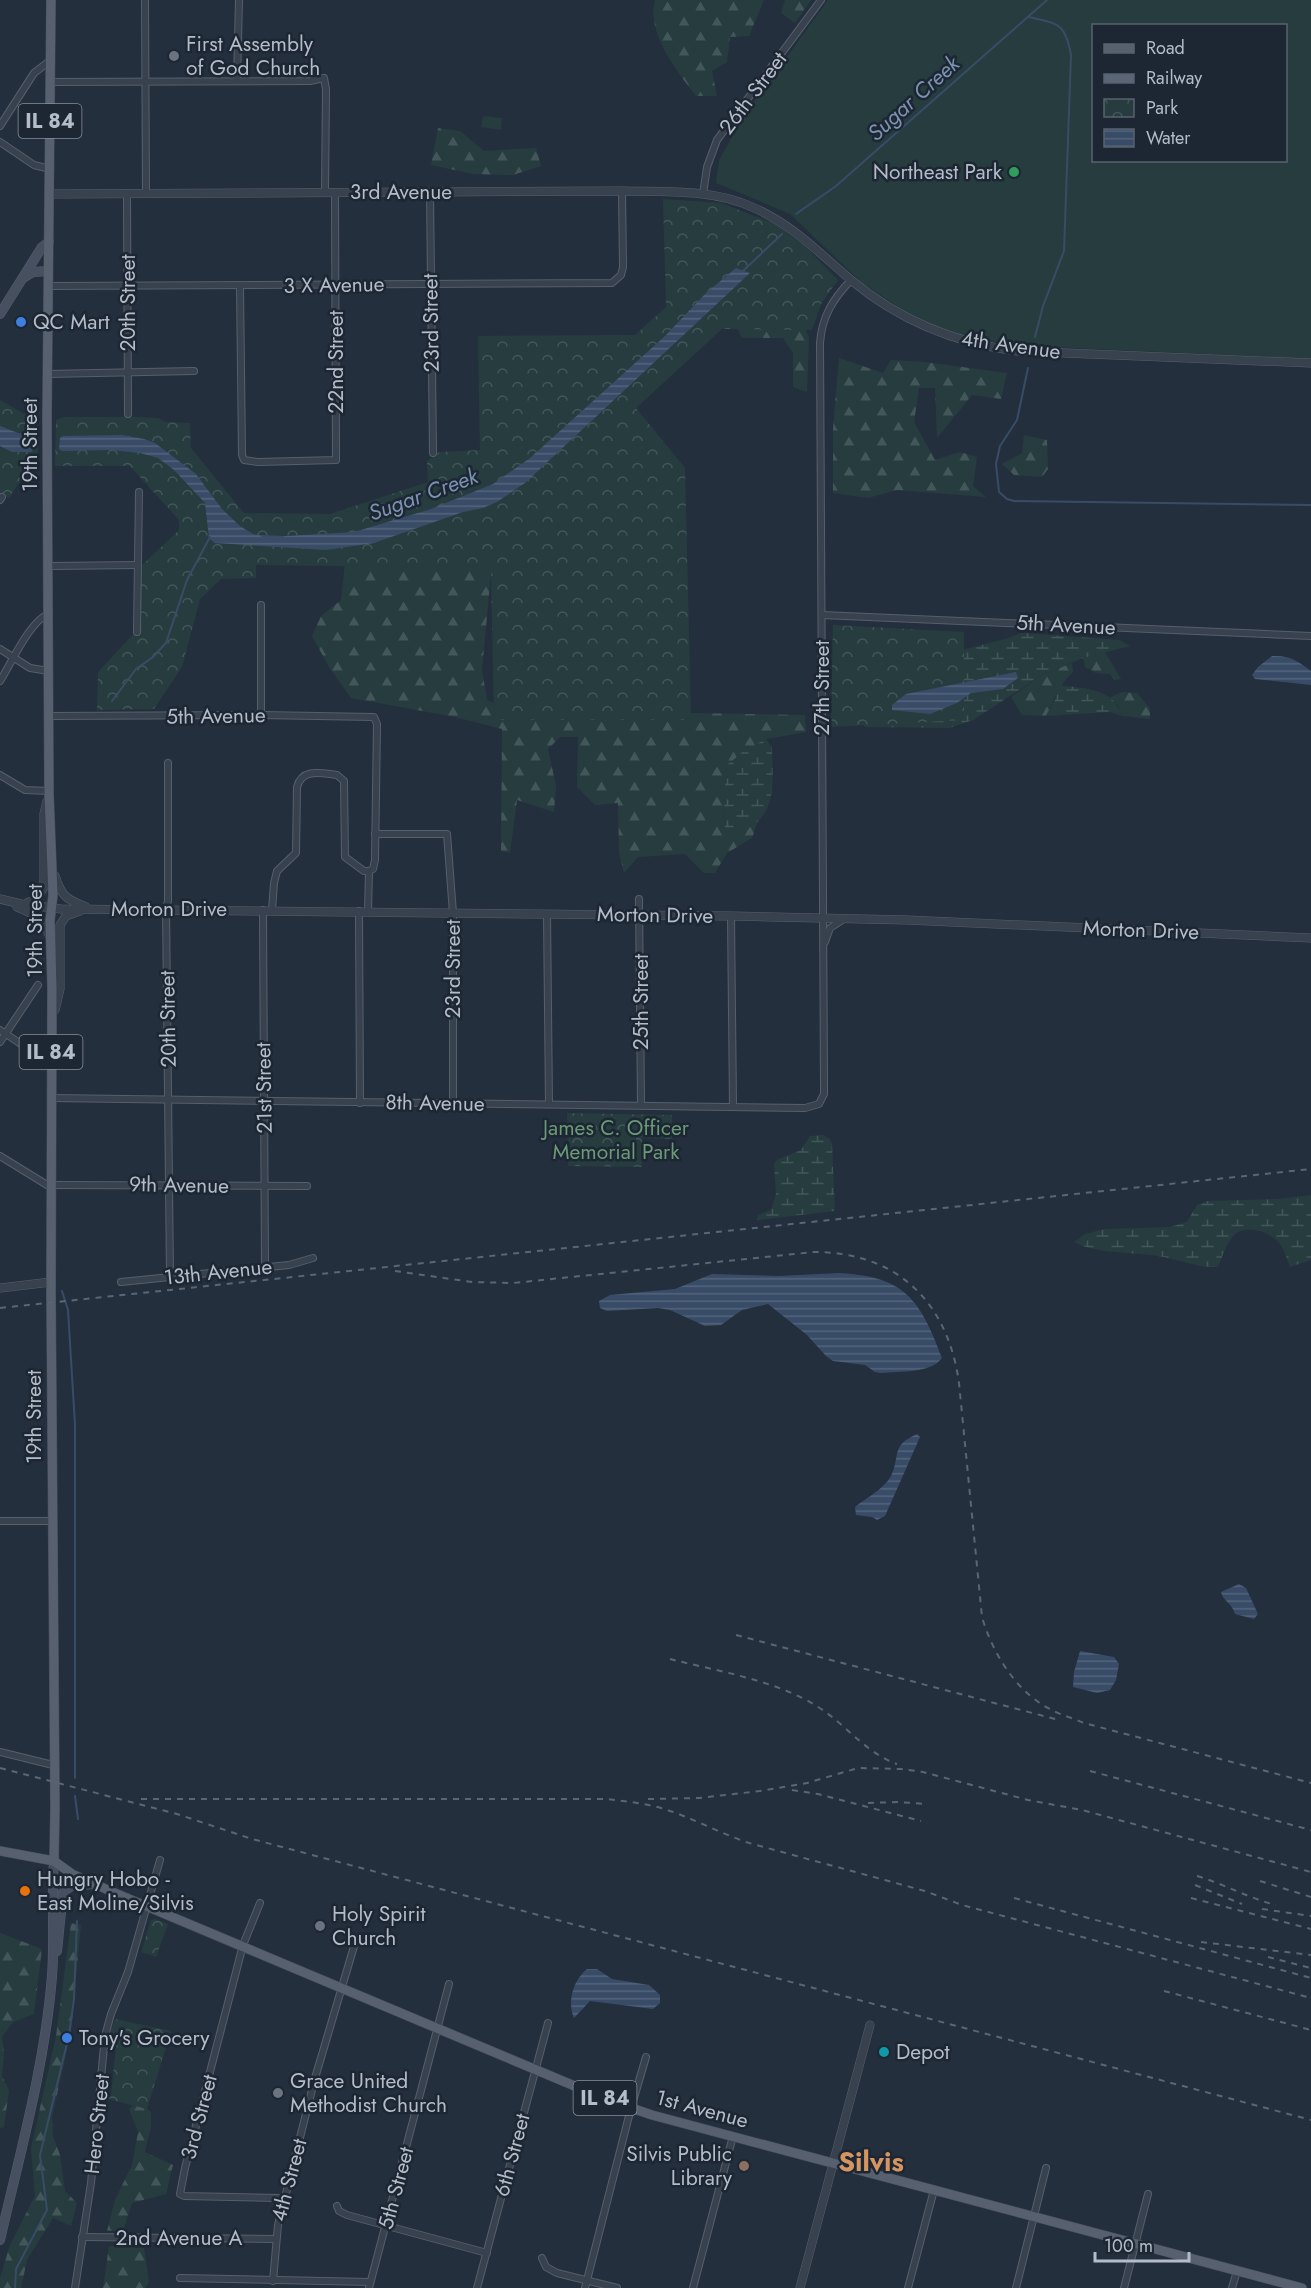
<svg xmlns="http://www.w3.org/2000/svg" width="1311" height="2288" viewBox="0 0 1311 2288" font-family="Jost,sans-serif">
<style>
.forest{fill:url(#forest-firs)}
.wetland{fill:url(#wetland-marsh)}
.park{fill:url(#park-crowns)}
.pitch{fill:#263c3f;fill-rule:evenodd}
.water{fill:url(#water-rules)}
.lines{fill:none;stroke-linecap:round;stroke-linejoin:round}
.stream{stroke:#394c67;stroke-width:2}
.minor-casing{stroke:#565f6c;stroke-width:8}
.tertiary-casing{stroke:#565f6c;stroke-width:9}
.secondary-casing{stroke:#565f6c;stroke-width:10}
.primary-casing{stroke:#414a57;stroke-width:10}
.minor{stroke:#38414e;stroke-width:6}
.tertiary{stroke:#38414e;stroke-width:8}
.secondary{stroke:#465061;stroke-width:9}
.primary{stroke:#56606e;stroke-width:9}
.rail{stroke:#5a6575;stroke-width:2;stroke-dasharray:6 6;stroke-linecap:butt}
.worship-dot{fill:#6b7280;stroke:#1d2633;stroke-width:2}
.leisure-dot{fill:#2e9e5b;stroke:#1d2633;stroke-width:2}
.shop-dot{fill:#3f7fe0;stroke:#1d2633;stroke-width:2}
.food-dot{fill:#e8710a;stroke:#1d2633;stroke-width:2}
.culture-dot{fill:#0f9aa8;stroke:#1d2633;stroke-width:2}
.education-dot{fill:#8d6e63;stroke:#1d2633;stroke-width:2}
.labels{text-anchor:middle;dominant-baseline:central;stroke-width:5;stroke-linejoin:round;paint-order:stroke}
.shield{fill:#1d2633;stroke:#878f9c;stroke-width:1.5}
.shield-label{font-size:20px;font-weight:bold;fill:#b4bcc9}
.poi-label{font-size:21px;fill:#b4bcc9;stroke:#1d2633;text-anchor:start}
.street-label{font-size:21px;fill:#b4bcc9;stroke:#1d2633}
.park-label{font-size:21px;fill:#6b9a76;stroke:#1d2633}
.water-label{font-size:22px;font-style:italic;fill:#7c92b1;stroke:#1d2633}
.district-label{font-size:27px;font-weight:bold;fill:#d59563;stroke:#1d2633}
</style>
<defs>
<pattern id="forest-firs" width="22" height="20" patternUnits="userSpaceOnUse" patternTransform="scale(1.5)"><rect width="22" height="20" fill="#263c3f"/><path d="M5 1l3.5 6h-7zM16 11l3.5 6h-7z" fill="#435659"/></pattern>
<pattern id="wetland-marsh" width="20" height="14" patternUnits="userSpaceOnUse" patternTransform="scale(1.5)"><rect width="20" height="14" fill="#263c3f"/><path d="M1 5h8M5 5V1M11 12h8M15 12V8" fill="none" stroke="#435659"/></pattern>
<pattern id="park-crowns" width="20" height="18" patternUnits="userSpaceOnUse" patternTransform="scale(1.5)"><rect width="20" height="18" fill="#263c3f"/><path d="M2 6a3 3 0 1 1 6 0M12 15a3 3 0 1 1 6 0" fill="none" stroke="#435659"/></pattern>
<pattern id="water-rules" width="6" height="5" patternUnits="userSpaceOnUse" patternTransform="scale(1.5)"><rect width="6" height="5" fill="#394c67"/><path d="M0 2.5h6" fill="none" stroke="#53647b"/></pattern>
</defs>
<rect width="100%" height="100%" fill="#242f3e"/>
<!-- forest -->
<g class="forest">
<path d="M655,0H764L749,36L730,37L727,62L712,71L717,96H696C677,71 646,33 655,0Z"/>
<polygon points="785,0 811,0 795,23 781,13"/>
<polygon points="438,128 460,131 484,151 536,148 541,166 513,175 473,174 431,165"/>
<polygon points="732,317 801,319 809,338 807,392 793,387 793,353 783,338 742,338"/>
<polygon points="839,358 883,373 891,360 925,362 1007,373 1001,399 972,395 937,438 935,388 919,388 914,422 935,460 960,452 977,457 973,486 986,497 897,490 868,498 833,493 833,428"/>
<polygon points="1024,435 1047,440 1048,469 1042,477 1014,475 1002,464 1022,453"/>
<polygon points="494,540 482,670 487,700 511,710 805,715 806,732 766,739 727,765 724,796 725,832 747,828 758,821 752,838 727,853 715,873 704,873 685,854 638,857 624,873 619,853 618,803 595,805 577,787 578,737 560,737 548,749 556,786 554,812 517,800 510,853 501,851 502,729 455,717 351,698 329,667 312,636 321,616 341,600 345,563"/>
<polygon points="1105,652 1121,679 1115,680 1110,674 1096,673 1085,667 1083,658"/>
<path d="M1072,663L1073,672C1057,687 1056,698 1046,716L1022,715L1011,697L1044,674Z"/>
<polygon points="1122,692 1137,693 1150,708 1150,719 1122,716 1118,705 1109,698"/>
<polygon points="71,1923 81,1925 71,2032 52,2117 53,2136 60,2155 65,2191 77,2203 71,2226 53,2218 27,2260 21,2288 0,2288 0,2278 10,2245 35,2196 31,2148 56,2036"/>
<polygon points="0,1933 42,1949 34,2014 13,2022 2,2037 4,2053 2,2076 9,2090 4,2127 0,2128"/>
<polygon points="139,2101 151,2112 151,2126 145,2152 173,2165 166,2194 132,2203 123,2231 107,2231 115,2200 132,2165 138,2132 129,2109"/>
<polygon points="109,2246 144,2248 149,2282 145,2288 103,2288"/>
</g>
<!-- wetland -->
<g class="wetland">
<polygon points="1022,633 1119,640 1130,646 1083,658 1044,674 973,720 949,728 865,727 856,714 958,651 1005,639"/>
<path d="M1059,685C1085,689 1113,687 1122,716L1110,712L1046,716L1055,700Z"/>
<path d="M766,739L772,747C772,775 779,813 748,828C741,831 732,831 725,832L724,796L727,765L745,750Z"/>
<polygon points="823,1135 830,1139 832,1144 835,1211 757,1220 758,1215 771,1210 776,1194 774,1164 777,1160 801,1150 810,1136"/>
<path d="M1311,1195V1260L1290,1267C1287,1260 1285,1251 1280,1244C1271,1232 1245,1223 1233,1236C1226,1244 1222,1258 1218,1267C1197,1268 1178,1259 1158,1256C1133,1252 1096,1254 1074,1242L1085,1234L1104,1229L1170,1227L1187,1222L1197,1205L1208,1201L1278,1199Z"/>
</g>
<!-- park -->
<g class="park">
<polygon points="663,199 721,203 775,224 805,246 838,280 822,302 812,330 722,329 636,408 685,468 691,720 494,720 491,568 256,565 256,578 221,579 200,599 182,667 154,709 97,710 98,672 139,628 140,567 179,530 179,520 130,466 55,466 56,420 64,417 137,417 158,418 166,422 190,423 191,448 244,513 330,514 428,482 427,461 439,452 480,450 478,336 635,335 666,307"/>
<polygon points="0,400 37,421 38,466 29,467 9,498 0,493"/>
<polygon points="833,625 964,632 964,720 831,727"/>
<polygon points="567,1113 672,1115 672,1139 642,1138 642,1167 568,1166"/>
<polygon points="155,1919 168,1924 156,1957 141,1952 151,1920"/>
<polygon points="115,2019 171,2031 147,2109 104,2098 111,2096 117,2035 110,2033"/>
</g>
<!-- pitch -->
<g class="pitch">
<path d="M828,0H1311V359L1011,345L964,336L927,323L907,313L861,282L790,214L716,183L719,160L744,116ZM1094,26H1286V160H1094Z"/>
<polygon points="483,116 502,118 501,130 481,127"/>
<rect x="624" y="1138" width="12" height="20"/>
</g>
<!-- water -->
<g class="water">
<polygon points="736,268 750,273 525,483 497,502 483,508 463,512 374,543 326,550 215,543 209,538 205,503 174,470 158,458 140,453 111,450 62,451 59,449 60,438 62,436 122,435 144,439 155,443 196,474 222,509 240,526 253,534 270,537 354,532 431,509 493,484 530,458 665,336 706,293"/>
<polygon points="0,426 18,433 31,435 34,438 34,449 31,452 12,452 0,446"/>
<path d="M1272,656C1289,655 1298,661 1311,671V685L1255,679L1252,675L1258,667Z"/>
<polygon points="1016,672 1018,678 1003,689 971,693 957,703 930,714 892,710 892,705 906,694"/>
<path d="M840,1273C906,1277 920,1300 942,1358C930,1374 899,1371 881,1373L875,1372L865,1365L833,1361L826,1356L807,1335L768,1304L742,1310L721,1325L705,1326L670,1310L658,1308L607,1311L600,1308L599,1301L610,1295L675,1289L712,1274L779,1276Z"/>
<path d="M917,1434L920,1437L885,1516L877,1520L872,1517L856,1515L855,1507C866,1498 884,1489 891,1476C901,1455 890,1446 917,1434Z"/>
<path d="M1239,1584L1246,1588L1258,1614L1254,1619L1235,1614C1232,1603 1223,1601 1221,1592Z"/>
<polygon points="1080,1651 1114,1657 1119,1664 1116,1680 1110,1690 1097,1693 1073,1687 1074,1672"/>
<path d="M587,1969H597L612,1979L649,1985L660,1995V2003L653,2009L590,2001L574,2018C567,2001 573,1981 587,1969Z"/>
</g>
<g class="lines">
<!-- stream -->
<g class="stream">
<path d="M1029,17C1058,24 1065,22 1071,55L1064,251L1043,306L1035,337"/>
<polyline points="796,214 836,186 1047,0"/>
<polyline points="743,271 782,234"/>
<polyline points="1028,368 1017,420 1000,446 996,464 999,492 1007,499 1014,501 1311,505"/>
<polyline points="262,536 283,537"/>
<polyline points="112,701 136,669 153,657 166,643 187,580 210,537"/>
<polyline points="62,1291 68,1310 75,1425 75,1778"/>
<polyline points="75,1796 78,1819"/>
<polyline points="15,2288 16,2269 47,2210 40,2155 69,2035 74,1999 77,1921"/>
</g>
<!-- minor casing -->
<g class="minor-casing">
<g id="minor">
<polyline points="145,0 146,193"/>
<polyline points="237,81 239,0"/>
<polyline points="51,82 310,81 324,78 326,89 325,192"/>
<polyline points="0,126 34,73 51,60"/>
<polyline points="0,142 34,165 50,169"/>
<polyline points="430,192 433,453"/>
<polyline points="127,193 128,414"/>
<polyline points="703,194 707,167 717,140 821,0"/>
<polyline points="48,286 612,283 621,275 623,267 622,191"/>
<polyline points="240,286 242,455 244,460 258,462 336,460 335,192"/>
<polyline points="48,374 194,371"/>
<polyline points="0,500 2,497"/>
<polyline points="49,566 138,565"/>
<polyline points="822,615 1311,636"/>
<polyline points="137,632 139,492"/>
<polyline points="0,649 30,668 49,671"/>
<path d="M0,681C11,664 30,620 49,614"/>
<polyline points="261,715 261,605"/>
<polyline points="49,716 261,715 374,717 377,724 375,860 373,869 369,871 368,911"/>
<polyline points="168,763 168,901 166,908 170,1276"/>
<polyline points="0,775 25,790 50,791"/>
<polyline points="375,834 447,834 453,913 453,1104"/>
<polyline points="639,899 641,1105"/>
<polyline points="263,910 265,1267"/>
<path d="M272,910L274,883L277,871L296,853L297,787C302,768 321,773 337,775L344,781L345,857L364,871H369"/>
<polyline points="359,911 360,1103"/>
<polyline points="547,914 549,1104"/>
<polyline points="731,916 733,1106"/>
<polyline points="825,942 830,928 844,919"/>
<polyline points="0,1030 51,1064"/>
<polyline points="0,1042 38,985"/>
<path d="M51,1098L805,1108L819,1104L824,1094V1086L820,343C822,316 833,299 851,280"/>
<polyline points="0,1156 52,1188"/>
<polyline points="52,1185 307,1186"/>
<polyline points="121,1282 289,1265 313,1258"/>
<polyline points="0,1521 53,1521"/>
<polyline points="0,1752 53,1765"/>
<polyline points="260,1903 243,1945 185,2168 180,2194 184,2196 278,2198 285,2200"/>
<polyline points="337,2206 339,2211 347,2215 487,2253"/>
<polyline points="82,2237 275,2239"/>
<polyline points="542,2258 546,2267 557,2273 617,2288"/>
<polyline points="180,2278 370,2282"/>
<polyline points="273,2281 278,2225 315,2078 355,1943"/>
<polyline points="75,2288 91,2183 105,2036 111,2014 128,1972 160,1860"/>
<polyline points="369,2288 449,1984"/>
<polyline points="477,2288 548,2023"/>
<polyline points="585,2288 631,2108 646,2057"/>
<polyline points="693,2288 733,2136"/>
<polyline points="908,2288 934,2190"/>
<polyline points="1016,2288 1046,2168"/>
<polyline points="1124,2288 1148,2194"/>
<polyline points="1232,2288 1237,2271"/>
</g>
</g>
<!-- tertiary casing -->
<g class="tertiary-casing">
<g id="tertiary">
<path d="M49,194L622,191C665,192 712,189 752,207C792,224 819,253 851,280C900,321 954,343 1017,351L1311,363"/>
<path d="M55,876C62,897 66,899 86,907"/>
<polyline points="0,899 21,904 61,909 731,916 907,920 1311,938"/>
<polyline points="27,903 37,899 44,887 44,814 47,801"/>
<path d="M17,907C32,913 43,918 49,935"/>
<polyline points="55,1010 60,989 60,925 66,916 80,911"/>
<polyline points="0,1288 51,1282"/>
<polyline points="800,2288 870,2025"/>
</g>
</g>
<!-- secondary casing -->
<g class="secondary-casing">
<g id="secondary">
<polyline points="23,278 33,272 48,271"/>
<polyline points="0,314 42,247 49,242"/>
<polyline points="57,1951 63,1892 73,1885 96,1884"/>
<path d="M0,2240C20,2153 45,2065 52,1976C55,1938 51,1899 54,1861"/>
</g>
</g>
<!-- primary casing -->
<g class="primary-casing">
<g id="primary">
<polyline points="51,0 47,416 49,794 53,895 50,921 52,988 51,1292 55,1808 54,1861"/>
<polyline points="0,1851 54,1861 72,1874 115,1893 608,2100 652,2115 1302,2288"/>
</g>
</g>
<!-- minor -->
<use href="#minor" class="minor"/>
<!-- tertiary -->
<use href="#tertiary" class="tertiary"/>
<!-- secondary -->
<use href="#secondary" class="secondary"/>
<!-- primary -->
<use href="#primary" class="primary"/>
<!-- rail -->
<g class="rail">
<path d="M395,1271L472,1282L513,1283L814,1252C897,1252 948,1302 959,1383L982,1617C992,1652 1016,1692 1050,1709C1060,1715 1073,1718 1084,1723L1311,1783"/>
<polyline points="0,1308 1311,1169"/>
<polyline points="736,1635 1059,1720"/>
<path d="M670,1659C717,1671 774,1680 815,1705C845,1723 864,1752 897,1764"/>
<polyline points="0,1768 177,1814 252,1839 1311,2120"/>
<polyline points="1090,1771 1311,1830"/>
<polyline points="792,1790 818,1794 921,1821"/>
<path d="M141,1799H606C624,1801 643,1803 661,1808C691,1817 719,1833 749,1843L925,1891L962,1905L1311,1998"/>
<polyline points="648,1799 699,1798 760,1791 807,1783 858,1768 901,1769 923,1772 1028,1800 1082,1810 1311,1872"/>
<polyline points="868,1803 899,1802 925,1804"/>
<path d="M1197,1876C1224,1884 1248,1898 1276,1905"/>
<polyline points="1260,1881 1311,1897"/>
<polyline points="1195,1885 1242,1904"/>
<polyline points="1014,1898 1311,1978"/>
<polyline points="1191,1898 1311,1929"/>
<polyline points="1262,1909 1311,1916"/>
<polyline points="1201,1942 1311,1955"/>
<polyline points="1268,1957 1311,1968"/>
<polyline points="1164,1991 1311,2030"/>
</g>
</g>
<!-- markers -->
<g class="worship-dot">
<circle cx="174" cy="56" r="6"/>
<circle cx="320" cy="1926" r="6"/>
<circle cx="278" cy="2093" r="6"/>
</g>
<circle class="leisure-dot" cx="1014" cy="172" r="6"/>
<g class="shop-dot">
<circle cx="21" cy="322" r="6"/>
<circle cx="67" cy="2038" r="6"/>
</g>
<circle class="food-dot" cx="25" cy="1891" r="6"/>
<circle class="culture-dot" cx="884" cy="2052" r="6"/>
<circle class="education-dot" cx="744" cy="2166" r="6"/>
<g class="labels">
<!-- shield labels -->
<g class="shield">
<rect x="18.5" y="104" width="63" height="34" rx="4.5"/>
<rect x="19.5" y="1035" width="63" height="34" rx="4.5"/>
<rect x="573.5" y="2081" width="63" height="34" rx="4.5"/>
</g>
<g class="shield-label">
<text x="50" y="121">IL 84</text>
<text x="51" y="1052">IL 84</text>
<text x="605" y="2098">IL 84</text>
</g>
<!-- poi labels -->
<g class="poi-label">
<text x="186" y="44">First Assembly<tspan x="186" dy="24">of God Church</tspan></text>
<text x="1002" y="172" text-anchor="end">Northeast Park</text>
<text x="33" y="322">QC Mart</text>
<text x="37" y="1879">Hungry Hobo -<tspan x="37" dy="24">East Moline/Silvis</tspan></text>
<text x="332" y="1914">Holy Spirit<tspan x="332" dy="24">Church</tspan></text>
<text x="79" y="2038">Tony's Grocery</text>
<text x="896" y="2052">Depot</text>
<text x="290" y="2081">Grace United<tspan x="290" dy="24">Methodist Church</tspan></text>
<text x="732" y="2154" text-anchor="end">Silvis Public<tspan x="732" dy="24">Library</tspan></text>
</g>
<!-- street labels -->
<g class="street-label">
<text transform="translate(753 93) rotate(-53)">26th Street</text>
<text x="401" y="192">3rd Avenue</text>
<text transform="translate(334 285) rotate(-1)">3 X Avenue</text>
<text transform="translate(128 303) rotate(-90)">20th Street</text>
<text transform="translate(431 323) rotate(-91)">23rd Street</text>
<text transform="translate(1011 345) rotate(8)">4th Avenue</text>
<text transform="translate(336 362) rotate(-90)">22nd Street</text>
<text transform="translate(30 445) rotate(-90)">19th Street</text>
<text transform="translate(1066 625) rotate(3)">5th Avenue</text>
<text transform="translate(822 688) rotate(-90)">27th Street</text>
<text transform="translate(216 716) rotate(-1)">5th Avenue</text>
<text x="169" y="909">Morton Drive</text>
<text transform="translate(655 915) rotate(1)">Morton Drive</text>
<text transform="translate(1141 930) rotate(2)">Morton Drive</text>
<text transform="translate(35 931) rotate(-90)">19th Street</text>
<text transform="translate(453 969) rotate(-90)">23rd Street</text>
<text transform="translate(641 1002) rotate(-90)">25th Street</text>
<text transform="translate(168 1019) rotate(-91)">20th Street</text>
<text transform="translate(264 1088) rotate(-91)">21st Street</text>
<text transform="translate(435 1103) rotate(1)">8th Avenue</text>
<text transform="translate(179 1185) rotate(1)">9th Avenue</text>
<text transform="translate(218 1272) rotate(-6)">13th Avenue</text>
<text transform="translate(34 1417) rotate(-90)">19th Street</text>
<text transform="translate(702 2109) rotate(15)">1st Avenue</text>
<text transform="translate(199 2117) rotate(-75)">3rd Street</text>
<text transform="translate(97 2124) rotate(-84)">Hero Street</text>
<text transform="translate(512 2155) rotate(-75)">6th Street</text>
<text transform="translate(289 2180) rotate(-75)">4th Street</text>
<text transform="translate(396 2188) rotate(-75)">5th Street</text>
<text x="179" y="2238">2nd Avenue A</text>
</g>
<!-- park labels -->
<g class="park-label">
<text x="616" y="1128">James C. Officer<tspan x="616" dy="24">Memorial Park</tspan></text>
</g>
<!-- water labels -->
<g class="water-label">
<text transform="translate(913 98) rotate(-42)">Sugar Creek</text>
<text transform="translate(423 494) rotate(-20)">Sugar Creek</text>
</g>
<!-- district labels -->
<g class="district-label">
<text x="871" y="2161">Silvis</text>
</g>
</g>
<!-- legend -->
<rect x="1092" y="24" width="195" height="138" fill="#1d2633" stroke="#59626f" stroke-width="1.5"/>
<rect x="1104" y="44" width="30" height="9" fill="#56606e" stroke="#59626f" stroke-width="1.5"/>
<text x="1146" y="54" font-size="18" fill="#b4bcc9">Road</text>
<rect x="1104" y="74" width="30" height="9" fill="#5a6575" stroke="#59626f" stroke-width="1.5"/>
<text x="1146" y="84" font-size="18" fill="#b4bcc9">Railway</text>
<rect x="1104" y="99" width="30" height="18" fill="url(#park-crowns)" stroke="#59626f" stroke-width="1.5"/>
<text x="1146" y="114" font-size="18" fill="#b4bcc9">Park</text>
<rect x="1104" y="129" width="30" height="18" fill="url(#water-rules)" stroke="#59626f" stroke-width="1.5"/>
<text x="1146" y="144" font-size="18" fill="#b4bcc9">Water</text>
<!-- scale -->
<path d="M1095 2252v9h94v-9" fill="none" stroke="#b4bcc9" stroke-width="3"/>
<text x="1104" y="2252" font-size="18" fill="#b4bcc9" stroke="#1d2633" stroke-width="4.5" paint-order="stroke">100 m</text>
</svg>
